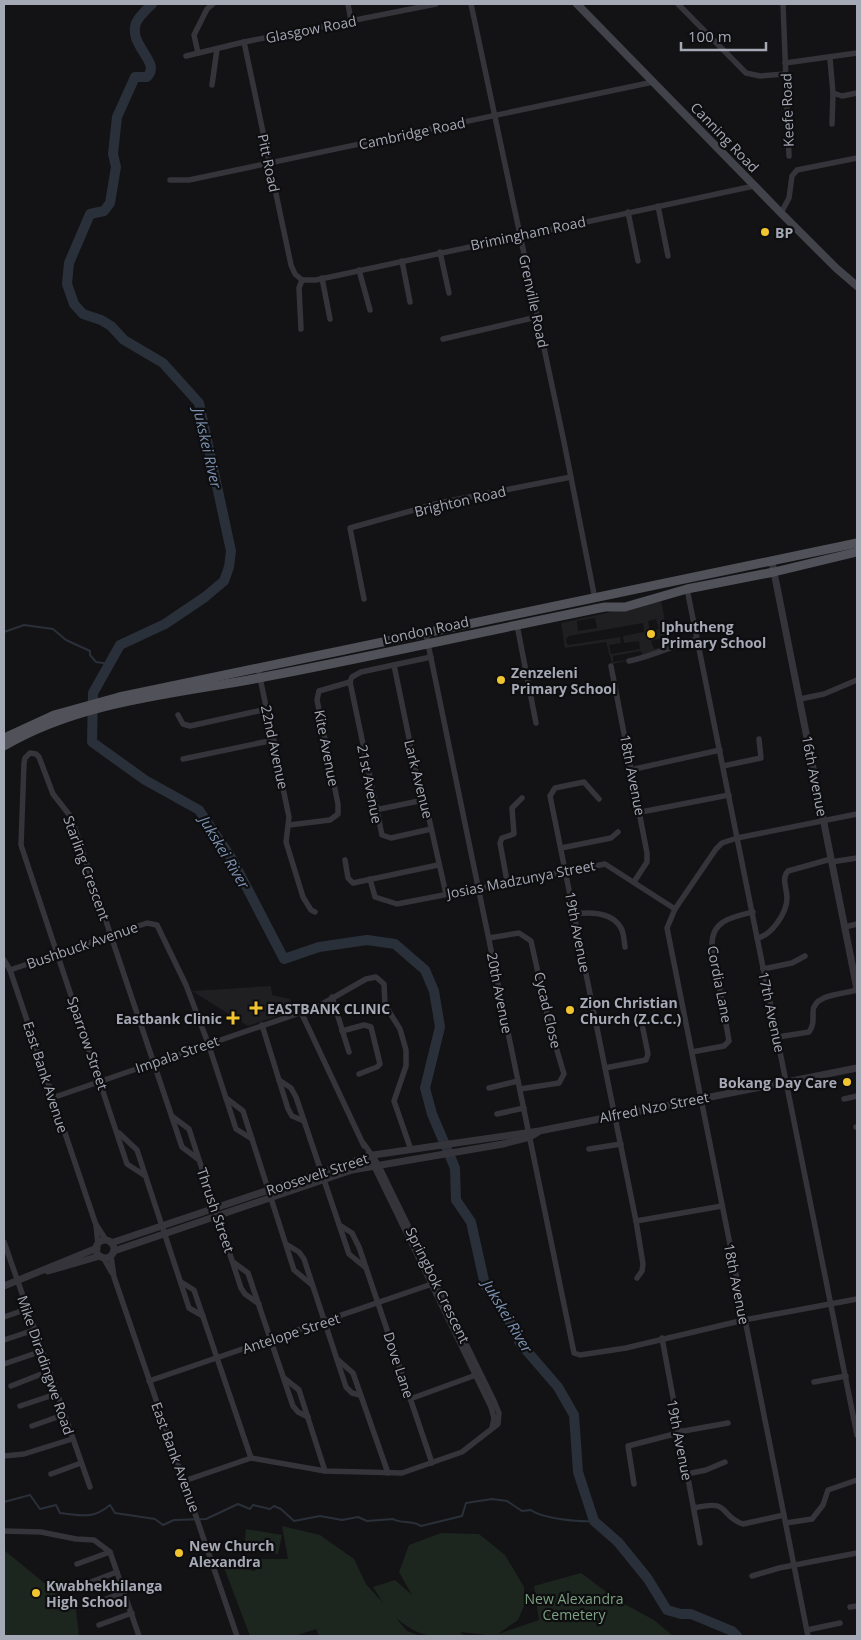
<svg xmlns="http://www.w3.org/2000/svg" width="861" height="1640" viewBox="0 0 861 1640" font-family="'Open Sans',sans-serif">
<style>
.built{fill:#1f1f22;fill-rule:evenodd}
.green{fill:#1d251f}
.lines{fill:none;stroke-linecap:round;stroke-linejoin:round}
.stream{stroke:#2a3039;stroke-width:2}
.river{stroke:#2a3039;stroke-width:10}
.minor{stroke:#34343a;stroke-width:5.5}
.tertiary{stroke:#34343a;stroke-width:7}
.secondary{stroke:#42434a;stroke-width:8}
.primary{stroke:#505159;stroke-width:9}
.poi-dot{fill:#f1c52f;stroke:#0e0e10;stroke-width:2}
.labels{text-anchor:middle;dominant-baseline:central;stroke-width:4.5;stroke-linejoin:round;paint-order:stroke}
.street-label{font-size:14px;fill:#a5a8b5;stroke:#0e0e10}
.poi-label{font-size:14px;font-weight:bold;fill:#a5a8b5;stroke:#0e0e10;text-anchor:start}
.park-label{font-size:14px;fill:#7ca082;stroke:#0e0e10}
.water-label{font-size:15px;font-style:italic;fill:#7b92b1;stroke:#0e0e10}
</style>
<rect width="100%" height="100%" fill="#131315"/>
<!-- built -->
<g class="built">
<path d="M661,601L670,646L643,658L612,664L606,642L565,648L561,623ZM595,618L597,628L578,631L577,621ZM656,619L659,629L650,631L648,621ZM643,623L644,632L623,636L624,643L639,641L640,649L611,654L609,645L621,643L620,637L568,645L566,642V639L569,636ZM662,638L665,646L654,649L651,641ZM641,651L643,658L613,662V656Z"/>
<polygon points="271,986 272,995 290,999 293,1006 292,1011 248,1026 192,991"/>
</g>
<!-- green -->
<g class="green">
<path d="M282,1526L320,1535L354,1559L366,1584L383,1603L373,1587L395,1580L412,1595L399,1572L409,1545L441,1533L479,1534L505,1555L524,1587V1606L518,1620L498,1634L539,1620L534,1586L581,1573L617,1600L654,1620L673,1636H495L460,1632L465,1636C430,1636 424,1640 396,1618L407,1631L420,1636H319L316,1629L295,1636H250L223,1565L255,1571L257,1559H288Z"/>
<polygon points="246,1529 282,1535 278,1554 244,1549"/>
<polygon points="4,1550 76,1609 79,1636 4,1636"/>
</g>
<g class="lines">
<!-- stream -->
<g class="stream">
<polyline points="4,632 24,625 53,629 66,640 90,651 90,655 96,662 110,664"/>
<path d="M4,1502L30,1495L40,1509L56,1505L60,1513C81,1515 92,1520 110,1505L115,1513L155,1519L163,1525L174,1520L206,1519L238,1504L250,1509L253,1505L270,1509L274,1506L281,1509L294,1521L320,1516L342,1520L358,1517L367,1521L393,1519C401,1524 412,1520 421,1526L462,1516L466,1503L492,1499L507,1501L522,1511L531,1510C543,1519 580,1522 594,1521"/>
</g>
<!-- river -->
<path class="river" d="M152,4C147,9 139,16 136,23C128,46 162,62 147,77H135L117,117L113,154L116,167L110,203L104,211L90,214L69,263L67,284L74,304L83,314L101,320L111,326L124,340L163,363L199,403L231,551L229,567L224,581L205,597L165,624L120,645L93,693L92,742L145,780L199,810L232,859L284,959L319,947L367,940L395,944L425,970L434,991L440,1027L425,1088L432,1114L455,1168L456,1200L471,1222L485,1285L506,1314L520,1343L558,1387L574,1415L578,1472L594,1521L618,1542L648,1579L667,1610L681,1614H691L732,1631L737,1636"/>
<!-- minor -->
<g class="minor">
<polyline points="348,4 351,21"/>
<polyline points="471,4 564,442 595,599"/>
<polyline points="678,4 746,73 760,76 786,74"/>
<polyline points="783,4 789,156"/>
<polyline points="244,42 291,265 295,274 302,280"/>
<polyline points="198,53 194,35 207,9 213,4"/>
<polyline points="186,56 244,42 436,4"/>
<polyline points="830,59 833,93 842,96 857,93"/>
<polyline points="785,63 857,53"/>
<polyline points="212,85 217,49"/>
<polyline points="832,124 833,93"/>
<polyline points="170,180 189,180 653,82"/>
<polyline points="658,206 668,256"/>
<polyline points="628,212 638,261"/>
<polyline points="781,213 789,198 792,176 797,170 857,158"/>
<polyline points="440,252 449,293"/>
<polyline points="402,261 410,302"/>
<polyline points="359,270 370,310"/>
<polyline points="322,278 330,319"/>
<polyline points="302,280 316,280 754,186"/>
<polyline points="301,329 299,288 302,280"/>
<polyline points="443,339 537,317"/>
<polyline points="687,589 857,1435"/>
<polyline points="364,599 350,528 439,503 571,477"/>
<polyline points="517,625 536,723"/>
<polyline points="426,634 574,1353 580,1355 626,1348 744,1320 857,1299"/>
<path d="M629,661C653,656 674,645 697,639"/>
<polyline points="394,665 417,777 428,814 446,894"/>
<polyline points="611,666 647,853 647,862 634,882"/>
<polyline points="258,668 289,817 286,842 303,897 311,910 315,912"/>
<polyline points="350,682 382,835 391,838 431,829"/>
<polyline points="800,699 824,694 857,680"/>
<polyline points="178,715 183,724 190,726 267,709"/>
<polyline points="183,759 274,740"/>
<polyline points="723,766 761,758 759,739"/>
<polyline points="630,770 720,750"/>
<polyline points="599,799 584,782 555,788 550,796 636,1221 643,1264 642,1271 637,1278"/>
<polyline points="375,810 424,800"/>
<polyline points="641,812 729,795"/>
<polyline points="289,825 330,820 338,814 338,804 317,700 319,691 350,682 352,677 361,672 431,657"/>
<polyline points="561,848 611,838 618,832"/>
<polyline points="345,860 348,878 353,883 438,865"/>
<polyline points="831,862 857,858"/>
<polyline points="370,879 375,897 397,904 605,864 675,909"/>
<polyline points="507,881 500,843 502,838 514,834 512,808 522,798"/>
<path d="M574,914C590,912 612,912 621,928C624,933 624,941 625,947"/>
<polyline points="845,927 857,924"/>
<polyline points="489,938 519,933 531,941 550,1027 564,1074 559,1083 520,1089"/>
<path d="M757,938C771,936 787,913 787,898C787,888 781,879 788,871L831,859"/>
<polyline points="4,960 10,970 96,1225 98,1245"/>
<polyline points="763,969 792,963 805,956"/>
<polyline points="10,970 147,923 157,925 186,985 208,1043 236,1129 252,1139"/>
<polyline points="332,997 349,1052"/>
<polyline points="301,1012 364,1146"/>
<polyline points="262,1025 288,1109 292,1116 304,1121"/>
<polyline points="342,1031 364,1025 371,1027 380,1064 377,1067 359,1074"/>
<path d="M778,1037L809,1032C814,1025 813,1019 813,1012C813,994 844,994 857,990"/>
<path d="M692,1052L724,1046L729,1041L712,944C712,920 733,917 753,912"/>
<polyline points="605,1068 646,1060 648,1054 642,1024"/>
<polyline points="279,1080 291,1088 296,1097 349,1254 366,1268"/>
<polyline points="489,1088 518,1081"/>
<polyline points="52,1098 317,1007 366,979 376,977 384,984 385,1005 400,1029 406,1050 406,1066 394,1101 411,1150"/>
<polyline points="226,1098 243,1111 294,1270 312,1285"/>
<polyline points="844,1099 857,1096"/>
<polyline points="497,1114 524,1108"/>
<polyline points="173,1117 189,1129 241,1288 245,1294 259,1304"/>
<polyline points="856,1127 857,1127"/>
<polyline points="119,1133 137,1150 189,1308 203,1316"/>
<polyline points="589,1149 621,1144"/>
<polyline points="368,1154 491,1407 494,1418 492,1428"/>
<polyline points="144,1175 127,1164 21,845 24,763 25,758 30,753 36,754 39,757 53,794 71,817 182,1147 198,1159"/>
<polyline points="636,1221 722,1206"/>
<polyline points="97,1226 106,1240"/>
<polyline points="341,1226 352,1233 359,1247 432,1463"/>
<polyline points="4,1242 90,1487"/>
<polyline points="286,1244 299,1252 304,1259 346,1387 352,1393 360,1395"/>
<polyline points="111,1256 114,1277 237,1636"/>
<polyline points="103,1257 112,1273"/>
<polyline points="233,1262 248,1273 293,1406 298,1412 308,1417"/>
<polyline points="181,1282 194,1290 196,1296 251,1458"/>
<polyline points="4,1317 27,1309"/>
<polyline points="662,1338 700,1543"/>
<polyline points="4,1340 34,1330"/>
<polyline points="337,1359 353,1373 388,1473"/>
<polyline points="4,1364 42,1351"/>
<polyline points="284,1378 299,1390 325,1471"/>
<polyline points="149,1381 432,1284"/>
<polyline points="814,1382 846,1376"/>
<polyline points="11,1386 49,1371"/>
<polyline points="410,1399 476,1375"/>
<polyline points="20,1406 56,1394"/>
<polyline points="32,1426 63,1415"/>
<polyline points="678,1432 728,1423"/>
<polyline points="4,1456 24,1454 72,1439"/>
<polyline points="51,1474 81,1463"/>
<polyline points="687,1474 706,1470 725,1462"/>
<polyline points="184,1481 251,1458 325,1471 402,1473 462,1452 498,1424 499,1413 494,1401 378,1164 364,1144"/>
<polyline points="634,1484 628,1446 678,1433"/>
<path d="M694,1508C733,1499 717,1515 743,1524L784,1515"/>
<polyline points="786,1523 812,1519 823,1505 828,1490 857,1480"/>
<polyline points="4,1531 41,1532 76,1539 94,1540 110,1552 139,1636"/>
<polyline points="77,1564 110,1552"/>
<polyline points="752,1576 779,1568 857,1553"/>
<polyline points="83,1585 117,1572"/>
<polyline points="91,1605 124,1592"/>
<polyline points="850,1607 857,1606"/>
<polyline points="99,1625 132,1613"/>
<polyline points="807,1630 840,1623"/>
<polyline points="808,1636 667,928 675,909 716,849 722,843 737,838 857,814"/>
</g>
<!-- tertiary -->
<g class="tertiary">
<polyline points="772,562 857,989"/>
<circle cx="105" cy="1249" r="9"/>
<polyline points="111,1243 373,1155 539,1131 857,1068"/>
<polyline points="114,1251 352,1170 503,1144 530,1137 538,1132"/>
<polyline points="48,1271 100,1256"/>
<polyline points="4,1286 97,1248"/>
</g>
<!-- secondary -->
<polyline class="secondary" points="577,4 781,213 836,268 857,286"/>
<!-- primary -->
<g class="primary">
<polyline points="4,738 54,715 119,697 857,543"/>
<path d="M4,746C80,701 174,694 259,678C375,656 490,630 605,607H625L687,589L774,572L857,552"/>
</g>
</g>
<!-- markers -->
<g class="poi-dot">
<circle cx="765" cy="232" r="5"/>
<circle cx="651" cy="634" r="5"/>
<circle cx="501" cy="680" r="5"/>
<path d="M253.5 1000.5h5v5h5v5h-5v5h-5v-5h-5v-5h5z"/>
<circle cx="570" cy="1010" r="5"/>
<path d="M230.5 1010.5h5v5h5v5h-5v5h-5v-5h-5v-5h5z"/>
<circle cx="847" cy="1082" r="5"/>
<circle cx="179" cy="1553" r="5"/>
<circle cx="36" cy="1593" r="5"/>
</g>
<g class="labels">
<!-- street labels -->
<g class="street-label">
<text transform="translate(311 29) rotate(-11)">Glasgow Road</text>
<text transform="translate(787 110) rotate(-92)">Keefe Road</text>
<text transform="translate(412 133) rotate(-12)">Cambridge Road</text>
<text transform="translate(725 137) rotate(46)">Canning Road</text>
<text transform="translate(269 163) rotate(78)">Pitt Road</text>
<text transform="translate(528 233) rotate(-12)">Brimingham Road</text>
<text transform="translate(534 301) rotate(78)">Grenville Road</text>
<text transform="translate(460 501) rotate(-13)">Brighton Road</text>
<text transform="translate(426 630) rotate(-12)">London Road</text>
<text transform="translate(275 747) rotate(78)">22nd Avenue</text>
<text transform="translate(327 748) rotate(79)">Kite Avenue</text>
<text transform="translate(633 775) rotate(79)">18th Avenue</text>
<text transform="translate(815 776) rotate(79)">16th Avenue</text>
<text transform="translate(419 779) rotate(76)">Lark Avenue</text>
<text transform="translate(370 784) rotate(79)">21st Avenue</text>
<text transform="translate(87 868) rotate(70)">Starling Crescent</text>
<text transform="translate(521 879) rotate(-11)">Josias Madzunya Street</text>
<text transform="translate(578 932) rotate(79)">19th Avenue</text>
<text transform="translate(82 945) rotate(-19)">Bushbuck Avenue</text>
<text transform="translate(720 984) rotate(79)">Cordia Lane</text>
<text transform="translate(500 993) rotate(79)">20th Avenue</text>
<text transform="translate(548 1010) rotate(77)">Cycad Close</text>
<text transform="translate(772 1012) rotate(78)">17th Avenue</text>
<text transform="translate(88 1043) rotate(71)">Sparrow Street</text>
<text transform="translate(177 1054) rotate(-19)">Impala Street</text>
<text transform="translate(46 1077) rotate(72)">East Bank Avenue</text>
<text transform="translate(654 1107) rotate(-11)">Alfred Nzo Street</text>
<text transform="translate(317 1174) rotate(-18)">Roosevelt Street</text>
<text transform="translate(216 1210) rotate(71)">Thrush Street</text>
<text transform="translate(737 1284) rotate(79)">18th Avenue</text>
<text transform="translate(438 1285) rotate(64)">Springbok Crescent</text>
<text transform="translate(291 1333) rotate(-18)">Antelope Street</text>
<text transform="translate(46 1365) rotate(71)">Mike Diradingwe Road</text>
<text transform="translate(399 1365) rotate(72)">Dove Lane</text>
<text transform="translate(680 1440) rotate(79)">19th Avenue</text>
<text transform="translate(176 1457) rotate(70)">East Bank Avenue</text>
</g>
<!-- poi labels -->
<g class="poi-label">
<text x="775" y="232">BP</text>
<text x="661" y="626">Iphutheng<tspan x="661" dy="16">Primary School</tspan></text>
<text x="511" y="672">Zenzeleni<tspan x="511" dy="16">Primary School</tspan></text>
<text x="580" y="1002">Zion Christian<tspan x="580" dy="16">Church (Z.C.C.)</tspan></text>
<text x="267" y="1008">EASTBANK CLINIC</text>
<text x="222" y="1018" text-anchor="end">Eastbank Clinic</text>
<text x="837" y="1082" text-anchor="end">Bokang Day Care</text>
<text x="189" y="1545">New Church<tspan x="189" dy="16">Alexandra</tspan></text>
<text x="46" y="1585">Kwabhekhilanga<tspan x="46" dy="16">High School</tspan></text>
</g>
<!-- park labels -->
<g class="park-label">
<text x="574" y="1598">New Alexandra<tspan x="574" dy="16">Cemetery</tspan></text>
</g>
<!-- water labels -->
<g class="water-label">
<text transform="translate(208 448) rotate(77)">Jukskei River</text>
<text transform="translate(225 852) rotate(59)">Jukskei River</text>
<text transform="translate(508 1316) rotate(59)">Jukskei River</text>
</g>
</g>
<!-- border -->
<rect width="861" height="1640" fill="none" stroke="#a5a8b5" stroke-width="10"/>
<!-- scale -->
<path d="M681 42v8h85v-8" fill="none" stroke="#a5a8b5" stroke-width="2.5"/>
<text x="688" y="42" font-size="15" fill="#a5a8b5" stroke="#0e0e10" stroke-width="4" paint-order="stroke">100 m</text>
</svg>
